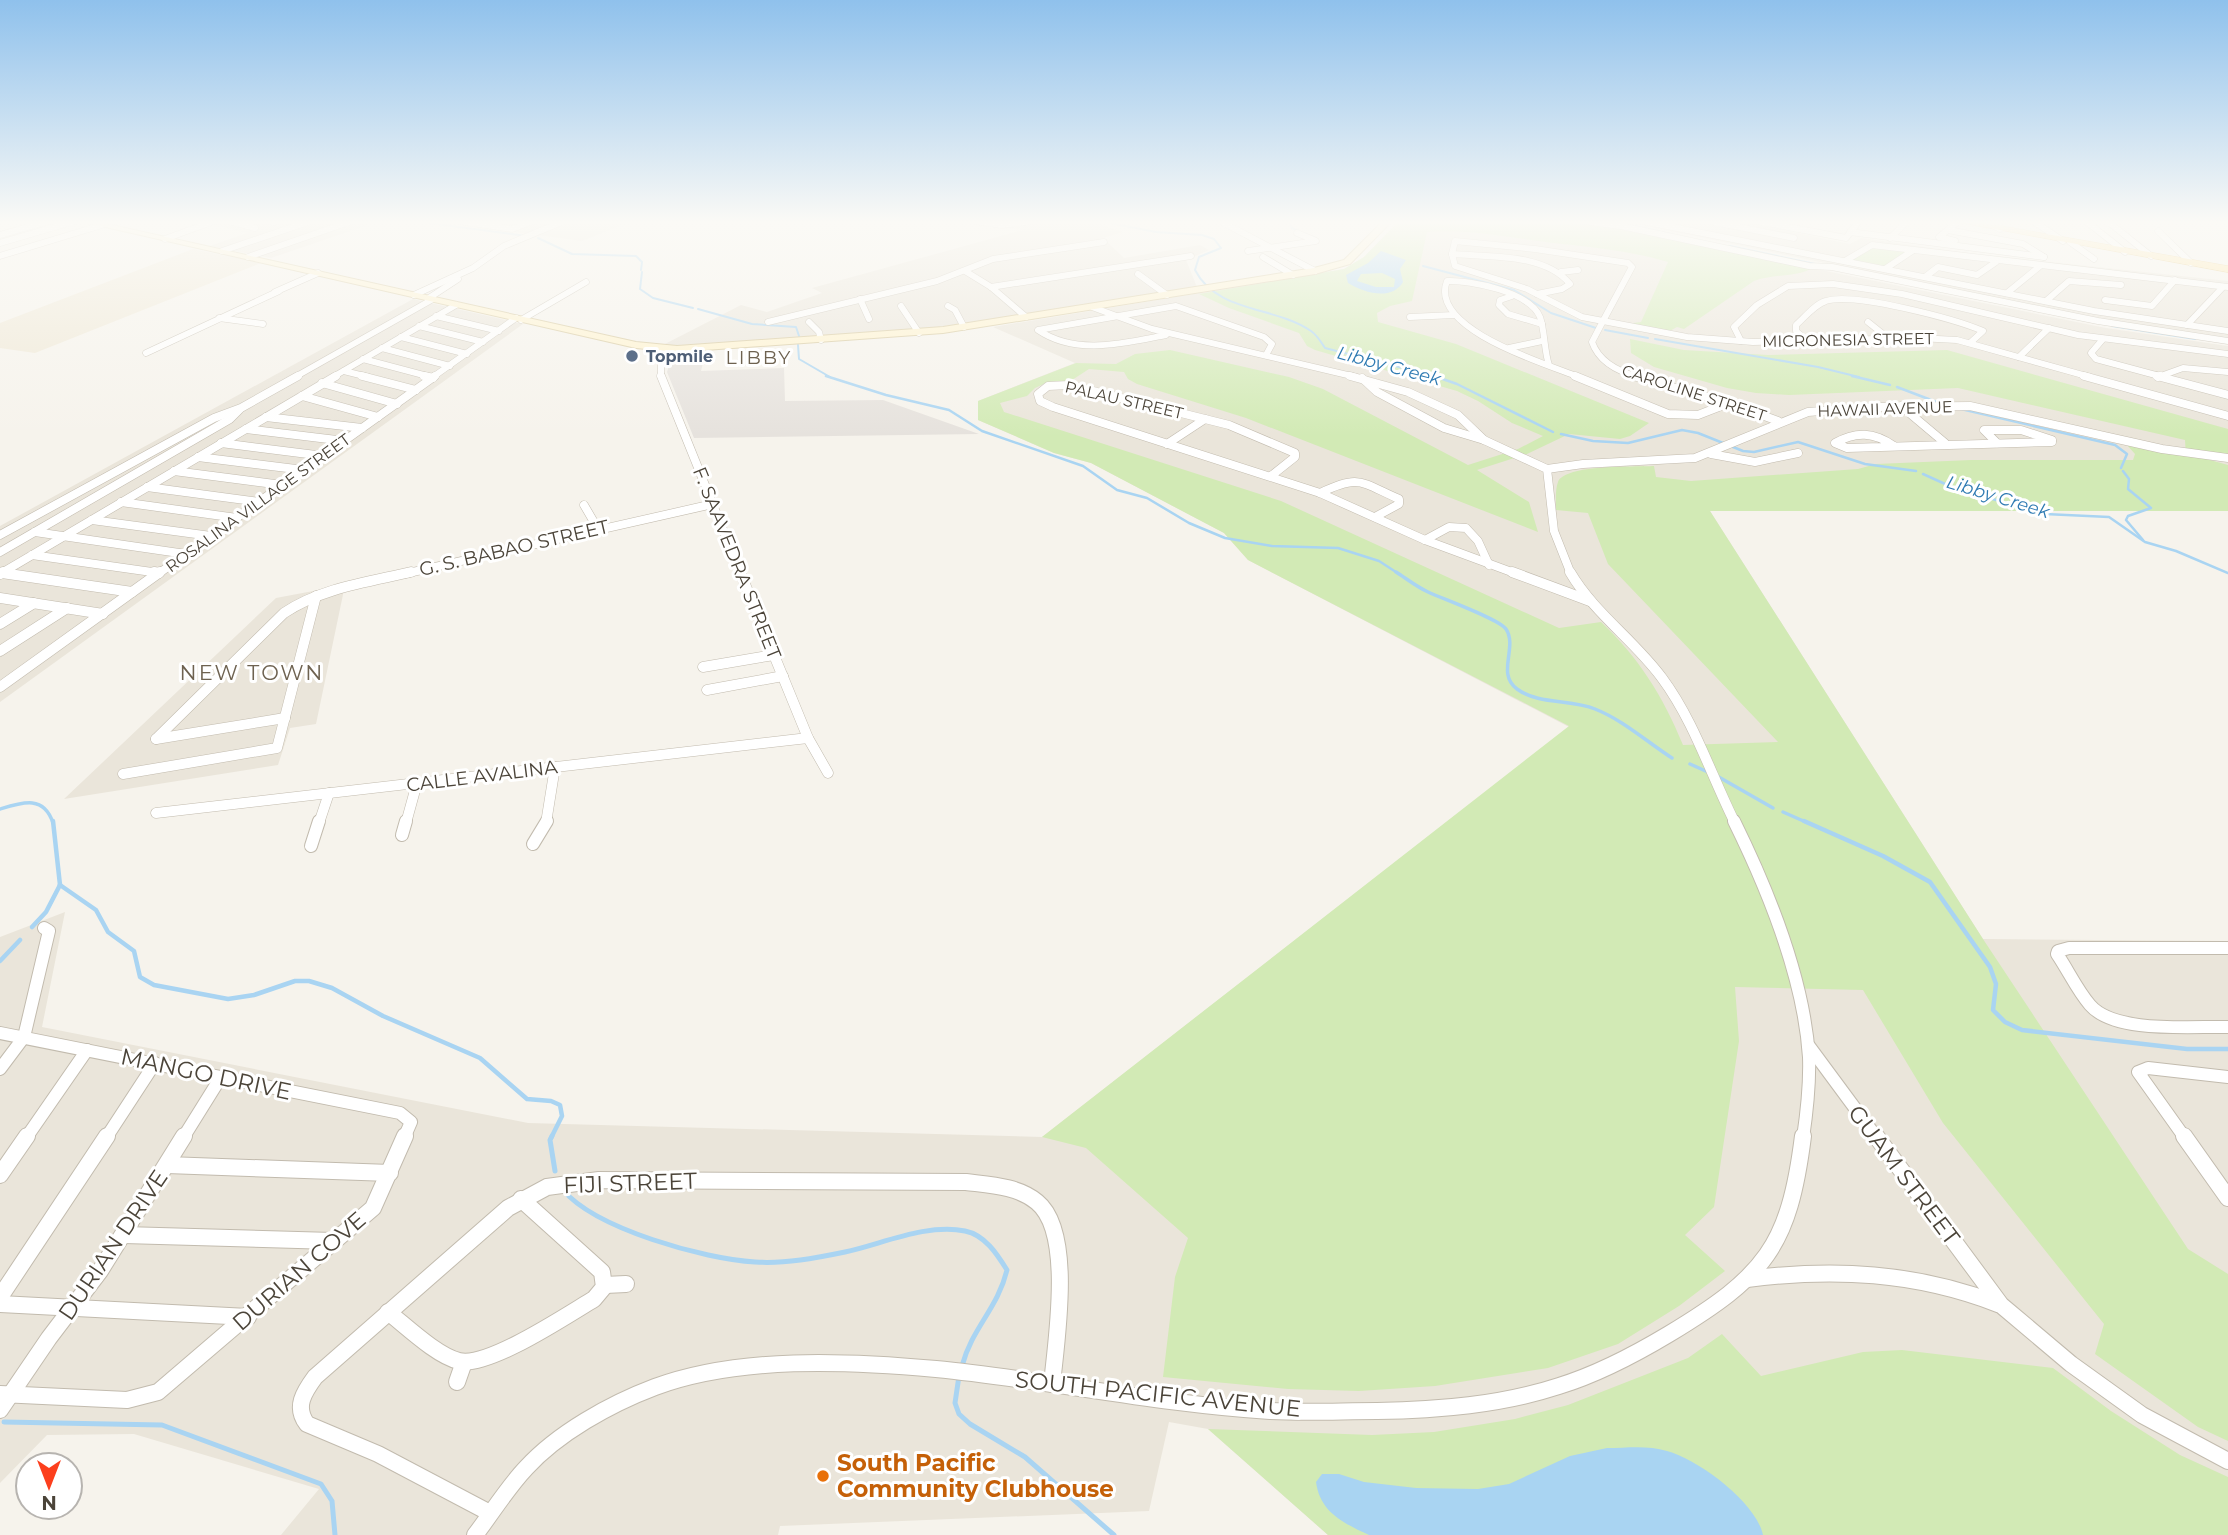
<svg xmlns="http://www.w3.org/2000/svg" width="2228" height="1535" viewBox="0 0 2228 1535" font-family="Montserrat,sans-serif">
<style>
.residential{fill:#eae5da}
.industrial{fill:#e6e2dd}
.education{fill:#efe8d6}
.green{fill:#d2eab5}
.water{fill:#a9d4f2;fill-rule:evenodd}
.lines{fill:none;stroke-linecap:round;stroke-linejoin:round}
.stream-far4{stroke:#a9d4f2;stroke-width:2}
.stream-far3{stroke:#a9d4f2;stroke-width:2.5}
.stream-far2{stroke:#a9d4f2;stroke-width:3.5}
.stream-far1{stroke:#a9d4f2;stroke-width:4.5}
.stream{stroke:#a9d4f2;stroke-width:5}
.street-far4-casing{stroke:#c2bbae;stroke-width:7}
.street-far3-casing{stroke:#c2bbae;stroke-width:9}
.street-far2-casing{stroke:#c2bbae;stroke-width:11}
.street-far1-casing{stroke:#c2bbae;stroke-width:14}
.street-casing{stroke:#c2bbae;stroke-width:18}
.secondary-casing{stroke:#d6c79b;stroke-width:2}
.primary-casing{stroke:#e6c16a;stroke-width:1}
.street-far4{stroke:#fff;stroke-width:6}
.street-far3{stroke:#fff;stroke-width:8}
.street-far2{stroke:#fff;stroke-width:10}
.street-far1{stroke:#fff;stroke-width:12}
.street{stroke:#fff;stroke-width:16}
.secondary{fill:#fff3cd;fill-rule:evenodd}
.primary{fill:#ffe39c;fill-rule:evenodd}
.service-dot{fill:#5c6f8a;stroke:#fff;stroke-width:2.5}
.food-dot{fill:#e8710a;stroke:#fff;stroke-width:2.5}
.labels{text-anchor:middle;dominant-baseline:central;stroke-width:6;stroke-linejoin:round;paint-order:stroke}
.far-street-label{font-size:16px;fill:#4b4439;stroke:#fff}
.far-service-label{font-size:16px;font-weight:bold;fill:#4e5e75;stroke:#fff;text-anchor:start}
.far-water-label{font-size:18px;font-style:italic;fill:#2e7ab2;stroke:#fff}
.far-quarter-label{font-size:19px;letter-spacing:2px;fill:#6e6250;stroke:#fff}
.street-label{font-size:19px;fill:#4b4439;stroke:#fff}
.neighbourhood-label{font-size:21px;letter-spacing:2px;fill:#6e6250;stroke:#fff}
.near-street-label{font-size:23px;fill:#4b4439;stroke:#fff}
.near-food-label{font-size:23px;font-weight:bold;fill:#c56008;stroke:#fff;text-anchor:start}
</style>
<rect width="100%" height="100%" fill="#f6f3ec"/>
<!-- residential -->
<g class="residential">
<polygon points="200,221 369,221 365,226 271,258 210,246 247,233"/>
<polygon points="435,221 632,221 582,241"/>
<polygon points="966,221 1091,221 1123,232 1103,238 1124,258 1200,245 1209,250 1186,260 1197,287 914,331 661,346 741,305 767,312 822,293 812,288 1023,230"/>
<polygon points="1399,221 1565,221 1620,229 2106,328 2228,346 2228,511 1710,511 1983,939 2228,941 2228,1535 1328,1535 1208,1429 1169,1422 1149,1511 780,1526 778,1535 281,1535 319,1489 134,1434 47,1435 0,1483 0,937 65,912 42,1027 528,1123 1042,1137 1569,727 1248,560 1224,533 1091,463 1054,453 978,420 978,401 1075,363 993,327 1344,269 1364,257"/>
<polygon points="1621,221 1739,221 1850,244 1861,238 1968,253 2228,281 2228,338 2122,324"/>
<polygon points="413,299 523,324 0,702 0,526"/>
<polygon points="345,585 316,724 290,728 278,765 64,799 276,598"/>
</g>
<!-- industrial -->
<polygon class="industrial" points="706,351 701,371 784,368 785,401 883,400 979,434 694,438 667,372 674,352"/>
<!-- education -->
<polygon class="education" points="193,249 261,263 35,353 0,348 0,323"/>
<!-- green -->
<g class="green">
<path d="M1399,221H1565L1620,229L1812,268C1800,277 1771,274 1754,281L1684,329L1677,327L1668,332L1626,324L1641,322L1668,262C1628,250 1587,247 1545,242C1507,237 1466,229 1427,232L1412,301L1390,306L1377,313L1378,322L1456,344L1649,423L1630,436L1620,439L1569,434L1527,454L1477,470L1529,502L1538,532L1246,418L1137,384L1128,379L1124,372L1089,369L1069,382L1046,383L1035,388L1027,396L1000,403L1004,412L1281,501L1559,628L1601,622C1639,658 1663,696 1683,745L1778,742L1608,564L1588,513L1556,510C1556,502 1555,490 1558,482C1565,464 1636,467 1654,466L1656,477L1691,481L1858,469L1876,464L1971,460H2133L2135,454L2127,445L2186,456L2185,440L1958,388L1789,395L1756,393L1727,388L1654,367L1631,353L1630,339L1684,350L1768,355L1947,350L2228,429V454L2209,453L2210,460L2228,465V511H1710L1983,939L2188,1249L2228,1274V1441L2198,1427L2095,1354L2104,1324L1943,1123L1863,990L1735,987L1739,1041L1714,1207L1685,1235L1725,1271L1679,1306L1618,1344L1548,1368L1435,1386L1359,1391L1288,1389L1163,1377L1175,1277L1188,1238L1086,1148L1042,1137L1569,726L1248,560L1224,533L1091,463L1054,453L978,420V401L1076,363L1116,364L1135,354L1170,350L1289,377L1323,389L1468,465L1518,449L1543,436L1512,423L1478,401L1457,391L1315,350L1307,346L1299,333L1229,308L1199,294L1344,269L1364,257Z"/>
<polygon points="1871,247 1906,251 1884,267 1853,260"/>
<polygon points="1722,1334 1761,1376 1863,1352 1902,1350 2053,1368 2111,1411 2180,1455 2228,1477 2228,1535 1328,1535 1208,1429 1372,1435 1434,1432 1515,1419 1568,1405 1688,1358"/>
</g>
<!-- water -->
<g class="water">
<path d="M1381,251L1406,260L1400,269L1403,282C1392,301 1364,293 1348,283L1346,275L1368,263ZM1382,273L1395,279L1394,287H1376L1357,281L1361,274Z"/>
<path d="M1607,1448C1627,1448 1648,1445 1667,1451C1699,1460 1756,1502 1763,1535H1369C1343,1523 1320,1512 1316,1482L1322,1474H1339L1364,1482L1416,1488L1478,1489L1509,1484L1570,1456Z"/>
</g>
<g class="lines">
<!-- stream-far4 -->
<g class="stream-far4">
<polyline points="414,221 526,236"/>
<path d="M1100,221L1156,232L1202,235L1214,239L1221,248L1199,257L1195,270C1217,313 1275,306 1311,331C1317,335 1321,342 1325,348L1438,377"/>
<polyline points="1288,221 1292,228 1298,231"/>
<polyline points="1613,221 1671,234"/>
<polyline points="2202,221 2212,222"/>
<polyline points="538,238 572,254 636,256 642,262 641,270"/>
<polyline points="1730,246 1815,264"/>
<polyline points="1423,266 1514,290 1551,313 1596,328"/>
<polyline points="642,272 640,289 653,298 693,308"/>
<polyline points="698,309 752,324 796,327 799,336"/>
<polyline points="2112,326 2195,339"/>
<polyline points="1605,330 1648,338"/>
<polyline points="1655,339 1818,367 1859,377"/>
<polyline points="798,345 799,359 830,377"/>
</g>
<!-- stream-far3 -->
<g class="stream-far3">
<polyline points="826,376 886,395 949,410 982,431 1083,466 1117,490 1147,498 1189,523 1225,538 1272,546 1338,548 1379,561 1399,574"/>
<polyline points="1434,376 1457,384 1553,432"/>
<polyline points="1852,376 1890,385"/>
<polyline points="1897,387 1939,403"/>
<polyline points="1961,409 2115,445 2127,454 2121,468"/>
<polyline points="1561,434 1593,441 1628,443 1682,430 1698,433 1743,451 1754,452 1798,442 1865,464 1916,471"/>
<polyline points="2123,471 2129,479 2128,489 2151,508 2128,516 2126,520 2143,540"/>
<polyline points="1923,474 1954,488 2045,514 2109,517 2145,542 2176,551 2228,573"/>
</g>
<!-- stream-far2 -->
<g class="stream-far2">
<path d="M1396,572C1407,579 1417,587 1428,592C1443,599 1499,619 1506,629C1518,647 1496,674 1517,689C1539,705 1570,699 1595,709C1623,720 1647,742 1672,758"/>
<polyline points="1690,764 1710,773"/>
<polyline points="1717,776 1773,808"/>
<path d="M0,809C23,802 44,795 53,823"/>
<polyline points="1783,812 1808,823"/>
</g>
<!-- stream-far1 -->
<g class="stream-far1">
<polyline points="53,821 60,885"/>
<polyline points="1804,821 1883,856 1930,882 1990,967 1996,984 1993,1010 2005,1022 2022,1030 2187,1049 2228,1049"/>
<polyline points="60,885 96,910 108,932 134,951 140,977 154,985 228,999 254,995 295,981 309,981 332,988 383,1016 480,1058 527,1099 551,1101 560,1105 562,1116 551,1138"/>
<polyline points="32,927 46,912 60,885"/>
<polyline points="0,961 20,940"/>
</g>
<!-- stream -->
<g class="stream">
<polyline points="552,1136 550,1140 555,1171"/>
<path d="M563,1190C596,1229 704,1259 755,1262C785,1264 816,1258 845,1252C882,1244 927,1223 965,1231C985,1235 997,1254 1007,1270C998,1308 972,1328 962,1366"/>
<polyline points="959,1376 955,1403 959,1414 970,1424 1025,1457 1114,1535"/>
<polyline points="4,1422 162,1425 321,1484 332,1501 335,1535"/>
</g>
<!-- street-far4 casing -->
<g class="street-far4-casing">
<g id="street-far4">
<polyline points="229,221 255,228"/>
<polyline points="269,221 274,222"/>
<polyline points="458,221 512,229 533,221"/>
<polyline points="975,221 1002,225 1032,221"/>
<polyline points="1220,221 1315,271"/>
<polyline points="1583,221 1621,226 1809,266 1832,267 2098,321 2228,341"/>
<polyline points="1642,221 2094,311 2228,331"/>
<polyline points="1709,221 1794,238"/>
<polyline points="1756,221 1846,238 1859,221"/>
<polyline points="1985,221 2000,229"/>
<polyline points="2033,221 2063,241"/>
<polyline points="2087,222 2125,252"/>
<polyline points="2111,224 2151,256"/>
<polyline points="1948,230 2023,244 2044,257"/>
<polyline points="2158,231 2191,263"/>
<polyline points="1850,232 2044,257"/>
<polyline points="1297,233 1314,240"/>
<polyline points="0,235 48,221"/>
<polyline points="1890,238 1908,221"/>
<polyline points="165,239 214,221"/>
<polygon points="1455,241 1535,249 1628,263 1632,267 1603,321 1582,317 1527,289 1455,266 1452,254"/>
<polyline points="1955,241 1939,237 1959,221"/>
<polyline points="2070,242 2094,259"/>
<polyline points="0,243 75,221"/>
<polyline points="222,251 311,221"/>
<polyline points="1248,251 1316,241"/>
<path d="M1452,254C1488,257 1545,253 1570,284L1562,289L1537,294"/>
<polyline points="0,256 102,225"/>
<polyline points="248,257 352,221"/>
<polyline points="1263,257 1293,275"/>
<polyline points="1845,261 1872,245 2228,287"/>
<polyline points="1885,269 1912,251"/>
<polyline points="965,271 991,287 1026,317"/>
<polyline points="1561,272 1578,270"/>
<polyline points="1138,274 1167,295"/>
<polyline points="1925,277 1938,267 1977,275 1996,262"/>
<polyline points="991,287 1191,256"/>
<polyline points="275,292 318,273"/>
<polyline points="2007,293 2040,266"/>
<polyline points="414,295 473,268 504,246 564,221"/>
<polyline points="1512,296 1500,300 1499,305 1508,314 1542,324"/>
<polyline points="429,298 458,279"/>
<polyline points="860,299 869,319"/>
<polyline points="2105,300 2152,306 2175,280"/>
<polyline points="2046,301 2069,281 2121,285"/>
<polyline points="901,306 919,333"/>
<polyline points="948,306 955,310 964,327"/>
<polyline points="1092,307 1152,329 1356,377"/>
<polyline points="436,316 499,331"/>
<polyline points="1410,317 1454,315"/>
<polyline points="219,318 263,324"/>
<polyline points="521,320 586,282"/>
<polyline points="1603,321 1687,337 1753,342 1918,338 1957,340 2090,377"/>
<path d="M1603,321L1592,342C1599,362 1619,372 1639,377"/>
<polyline points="768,322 937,281 993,259 1104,242"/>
<polyline points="809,322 819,332 821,340"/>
<polyline points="1868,322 1888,338"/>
<polyline points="2187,325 2223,287"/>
<polyline points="419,326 483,342"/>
<path d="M1166,335C1124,343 1076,356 1038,330L1176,306L1264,337L1272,344L1266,355"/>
<polyline points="401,337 467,354"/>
<polyline points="2103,339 2091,353 2096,359 2163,377"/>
<path d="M1806,340L1796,331V325C1805,317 1815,304 1826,301C1854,292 1955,319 1983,331L1970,343"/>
<polyline points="1741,341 1734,327 1757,305 1788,286 1833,284 1902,294 2078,335 2228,354"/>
<polyline points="382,348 450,366"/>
<polyline points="1509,348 1542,341"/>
<polyline points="146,353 279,291"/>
<polyline points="2019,357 2049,328"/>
<polyline points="363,359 431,377"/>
<path d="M1549,365C1544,350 1545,332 1540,317C1530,292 1471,280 1447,281C1428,329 1546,364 1579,377"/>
<polyline points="344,371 368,377"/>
<polyline points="295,377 433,299"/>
<polyline points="333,377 456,305"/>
<polyline points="433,377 516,318"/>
<polyline points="661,377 661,365 667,349"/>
<polyline points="2158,377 2183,368 2228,372"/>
</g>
</g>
<!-- street-far3 casing -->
<g class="street-far3-casing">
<g id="street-far3">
<polyline points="362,376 416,390"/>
<polyline points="424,376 433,378"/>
<polyline points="661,376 741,574"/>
<polyline points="1350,376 1408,392 1458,415 1484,440"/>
<polyline points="1575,376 1668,414 1698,415 1729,403"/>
<polyline points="1633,376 1729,403 1778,421"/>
<polyline points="2084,376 2228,416"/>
<polyline points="2157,376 2228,395"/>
<polyline points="2158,377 2160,376"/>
<polyline points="1362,378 1377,392 1444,428 1484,440 1547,469 1554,531 1571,574"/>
<polyline points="322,383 397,404"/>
<polyline points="302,396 378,417"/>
<polyline points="1901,406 1945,443"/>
<polyline points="266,417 362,428"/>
<polyline points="246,429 345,441"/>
<polyline points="221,443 324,456"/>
<polyline points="1997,443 1984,430 2021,430 2052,440"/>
<polyline points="1167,444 1205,419"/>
<path d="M1894,446C1874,432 1856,431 1835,443L1847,448L2052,442"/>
<polyline points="1711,454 1755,462 1798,453"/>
<polyline points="198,457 304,470"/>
<polyline points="1547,469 1583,464 1695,458 1808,412 1874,407 1970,406 2162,449 2228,458"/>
<polyline points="174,471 282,485"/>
<polyline points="1271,476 1295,457 1295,453 1229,425 1069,385 1048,386 1038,394 1040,401 1053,407 1320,493 1425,540 1517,574"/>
<polyline points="147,487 260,502"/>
<path d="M1320,493C1360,474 1360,482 1399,499V504L1375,517"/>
<polyline points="121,502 237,518"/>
<polyline points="584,505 598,529"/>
<polyline points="92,520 211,536"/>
<polyline points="35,532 186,554"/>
<polyline points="0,535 214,418 241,408 298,376"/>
<polyline points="1425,540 1449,527 1466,528 1478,541 1489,565"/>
<polyline points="0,552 230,419 239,410"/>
<polyline points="32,555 159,573"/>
<polyline points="2,573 9,574"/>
<polyline points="0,574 336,376"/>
<polyline points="158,574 435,376"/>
<polyline points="404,574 713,504"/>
</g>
</g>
<!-- street-far2 casing -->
<g class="street-far2-casing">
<g id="street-far2">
<polyline points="154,572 159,573"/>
<polyline points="740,572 808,738 828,773"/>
<polyline points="1512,572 1590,601"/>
<path d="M1570,572C1594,613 1634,640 1662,678C1694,721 1711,775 1735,823"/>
<polyline points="2,573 132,592"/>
<polyline points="0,574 3,572"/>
<polyline points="0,598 103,614"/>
<polyline points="0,624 34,603"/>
<polyline points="0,651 67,608"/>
<polyline points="703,667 774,655"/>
<polyline points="0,687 160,572"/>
<polyline points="707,690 783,676"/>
<path d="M156,739L284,613C321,588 368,582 411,572"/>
<polyline points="156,739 285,718"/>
<polyline points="123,774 277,748 316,596"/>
<polyline points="156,813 808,738"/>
<polyline points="319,823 329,793"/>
<polyline points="406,823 417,783"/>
<polyline points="546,823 555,767"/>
</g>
</g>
<!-- street-far1 casing -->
<g class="street-far1-casing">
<g id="street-far1">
<path d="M1734,821C1768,890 1804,980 1809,1057C1810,1084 1807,1111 1803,1138"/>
<polyline points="402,835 406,821"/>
<polyline points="533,844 547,821"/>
<polyline points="311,846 319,821"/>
<path d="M2228,948H2069L2058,951L2057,954C2068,970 2077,990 2090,1005C2115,1034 2192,1026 2228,1027"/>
<polyline points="0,1033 400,1113 411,1122 404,1138"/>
<polyline points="1809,1046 1877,1138"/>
<polyline points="0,1069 24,1037 49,931 44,928"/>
<polyline points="26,1138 87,1050"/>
<polyline points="106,1138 155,1063"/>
<polyline points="183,1138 221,1077"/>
<polyline points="2185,1138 2138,1072 2148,1068 2228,1077"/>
</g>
</g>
<!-- street casing -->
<g class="street-casing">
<g id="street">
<polyline points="1876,1136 2001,1305 2071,1364 2142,1415 2228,1461"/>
<polyline points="2184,1136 2228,1198"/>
<polyline points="167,1165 390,1173"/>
<polyline points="0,1175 27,1136"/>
<polyline points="124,1235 333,1241"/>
<path d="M1747,1279C1834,1268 1915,1272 1998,1304"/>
<polyline points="605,1285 626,1284"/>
<polyline points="0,1297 107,1136"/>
<polyline points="0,1304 248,1317"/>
<path d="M388,1312C406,1326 437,1356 459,1361C488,1368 567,1315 594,1299L604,1287L602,1272L521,1199"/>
<polyline points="457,1382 464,1362"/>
<polyline points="0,1394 127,1400 158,1392 373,1208 405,1136"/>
<polyline points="0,1410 49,1338 100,1271 184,1136"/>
<path d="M488,1512L378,1454L307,1424C294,1407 304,1392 315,1377L508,1208L547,1187L599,1180L966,1182C990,1185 1018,1186 1037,1202C1074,1232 1056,1341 1052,1384"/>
<path d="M475,1535C492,1513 507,1488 526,1468C558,1433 610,1404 655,1387C739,1356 847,1361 936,1369C1047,1380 1158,1404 1270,1411C1306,1413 1342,1411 1377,1411C1438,1410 1501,1405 1559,1386C1598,1374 1634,1355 1669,1334C1765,1276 1789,1247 1803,1136"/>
</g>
</g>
<!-- secondary casing -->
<g class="secondary-casing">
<polygon id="secondary" points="79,221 94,221 636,342 677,346 943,327 1314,268 1344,260 1383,221 1392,221 1350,264 1315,274 943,333 677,352 636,348"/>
</g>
<!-- primary casing -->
<g class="primary-casing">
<polygon id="primary" points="1952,221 1973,221 2228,266 2228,272"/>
</g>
<!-- street-far4 -->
<use href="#street-far4" class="street-far4"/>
<!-- street-far3 -->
<use href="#street-far3" class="street-far3"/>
<!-- street-far2 -->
<use href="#street-far2" class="street-far2"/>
<!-- street-far1 -->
<use href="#street-far1" class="street-far1"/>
<!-- street -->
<use href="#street" class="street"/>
<!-- secondary -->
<use href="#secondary" class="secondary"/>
<!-- primary -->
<use href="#primary" class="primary"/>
</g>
<!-- sky -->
<linearGradient id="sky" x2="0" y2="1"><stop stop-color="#8fc1ec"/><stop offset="0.51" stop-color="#fbfaf6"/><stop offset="1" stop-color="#fbfaf6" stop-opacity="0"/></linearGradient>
<rect width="2228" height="436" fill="url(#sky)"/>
<!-- markers -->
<circle class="service-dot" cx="632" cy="356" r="7"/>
<circle class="food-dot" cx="823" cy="1476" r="7"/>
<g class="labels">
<!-- far-street labels -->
<g class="far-street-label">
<text transform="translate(1848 340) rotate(-1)">MICRONESIA STREET</text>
<text transform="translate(1694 393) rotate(18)">CAROLINE STREET</text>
<text transform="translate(1124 400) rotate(13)">PALAU STREET</text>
<text transform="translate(1885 409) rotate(-2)">HAWAII AVENUE</text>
<text transform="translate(258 503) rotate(-36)">ROSALINA VILLAGE STREET</text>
</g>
<!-- far-service labels -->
<g class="far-service-label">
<text x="646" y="356">Topmile</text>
</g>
<!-- far-water labels -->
<g class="far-water-label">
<text transform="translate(1389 366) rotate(15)">Libby Creek</text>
<text transform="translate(1998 497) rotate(17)">Libby Creek</text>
</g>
<!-- far-quarter labels -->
<g class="far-quarter-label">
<text x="759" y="357">LIBBY</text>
</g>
<!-- street labels -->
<g class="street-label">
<text transform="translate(514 548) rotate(-13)">G. S. BABAO STREET</text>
<text transform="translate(737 563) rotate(68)">F. SAAVEDRA STREET</text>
<text transform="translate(482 776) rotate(-7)">CALLE AVALINA</text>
</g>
<!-- neighbourhood labels -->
<g class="neighbourhood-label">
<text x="252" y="672">NEW TOWN</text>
</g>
<!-- near-street labels -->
<g class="near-street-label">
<text transform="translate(206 1074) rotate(12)">MANGO DRIVE</text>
<text transform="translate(1904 1175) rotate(53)">GUAM STREET</text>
<text transform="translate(630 1183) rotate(-2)">FIJI STREET</text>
<text transform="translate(113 1245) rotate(-56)">DURIAN DRIVE</text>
<text transform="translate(299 1271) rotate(-41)">DURIAN COVE</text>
<text transform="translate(1158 1394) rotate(6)">SOUTH PACIFIC AVENUE</text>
</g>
<!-- near-food labels -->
<g class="near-food-label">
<text x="837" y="1463">South Pacific<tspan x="837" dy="26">Community Clubhouse</tspan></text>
</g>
</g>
<!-- north arrow -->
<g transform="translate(49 1486) rotate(180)"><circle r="33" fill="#ffffff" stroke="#b7b4b0" stroke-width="2"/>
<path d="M0-5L12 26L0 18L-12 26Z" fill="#fc3f1d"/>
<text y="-10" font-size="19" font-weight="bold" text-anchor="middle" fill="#4b4439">N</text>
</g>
</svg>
